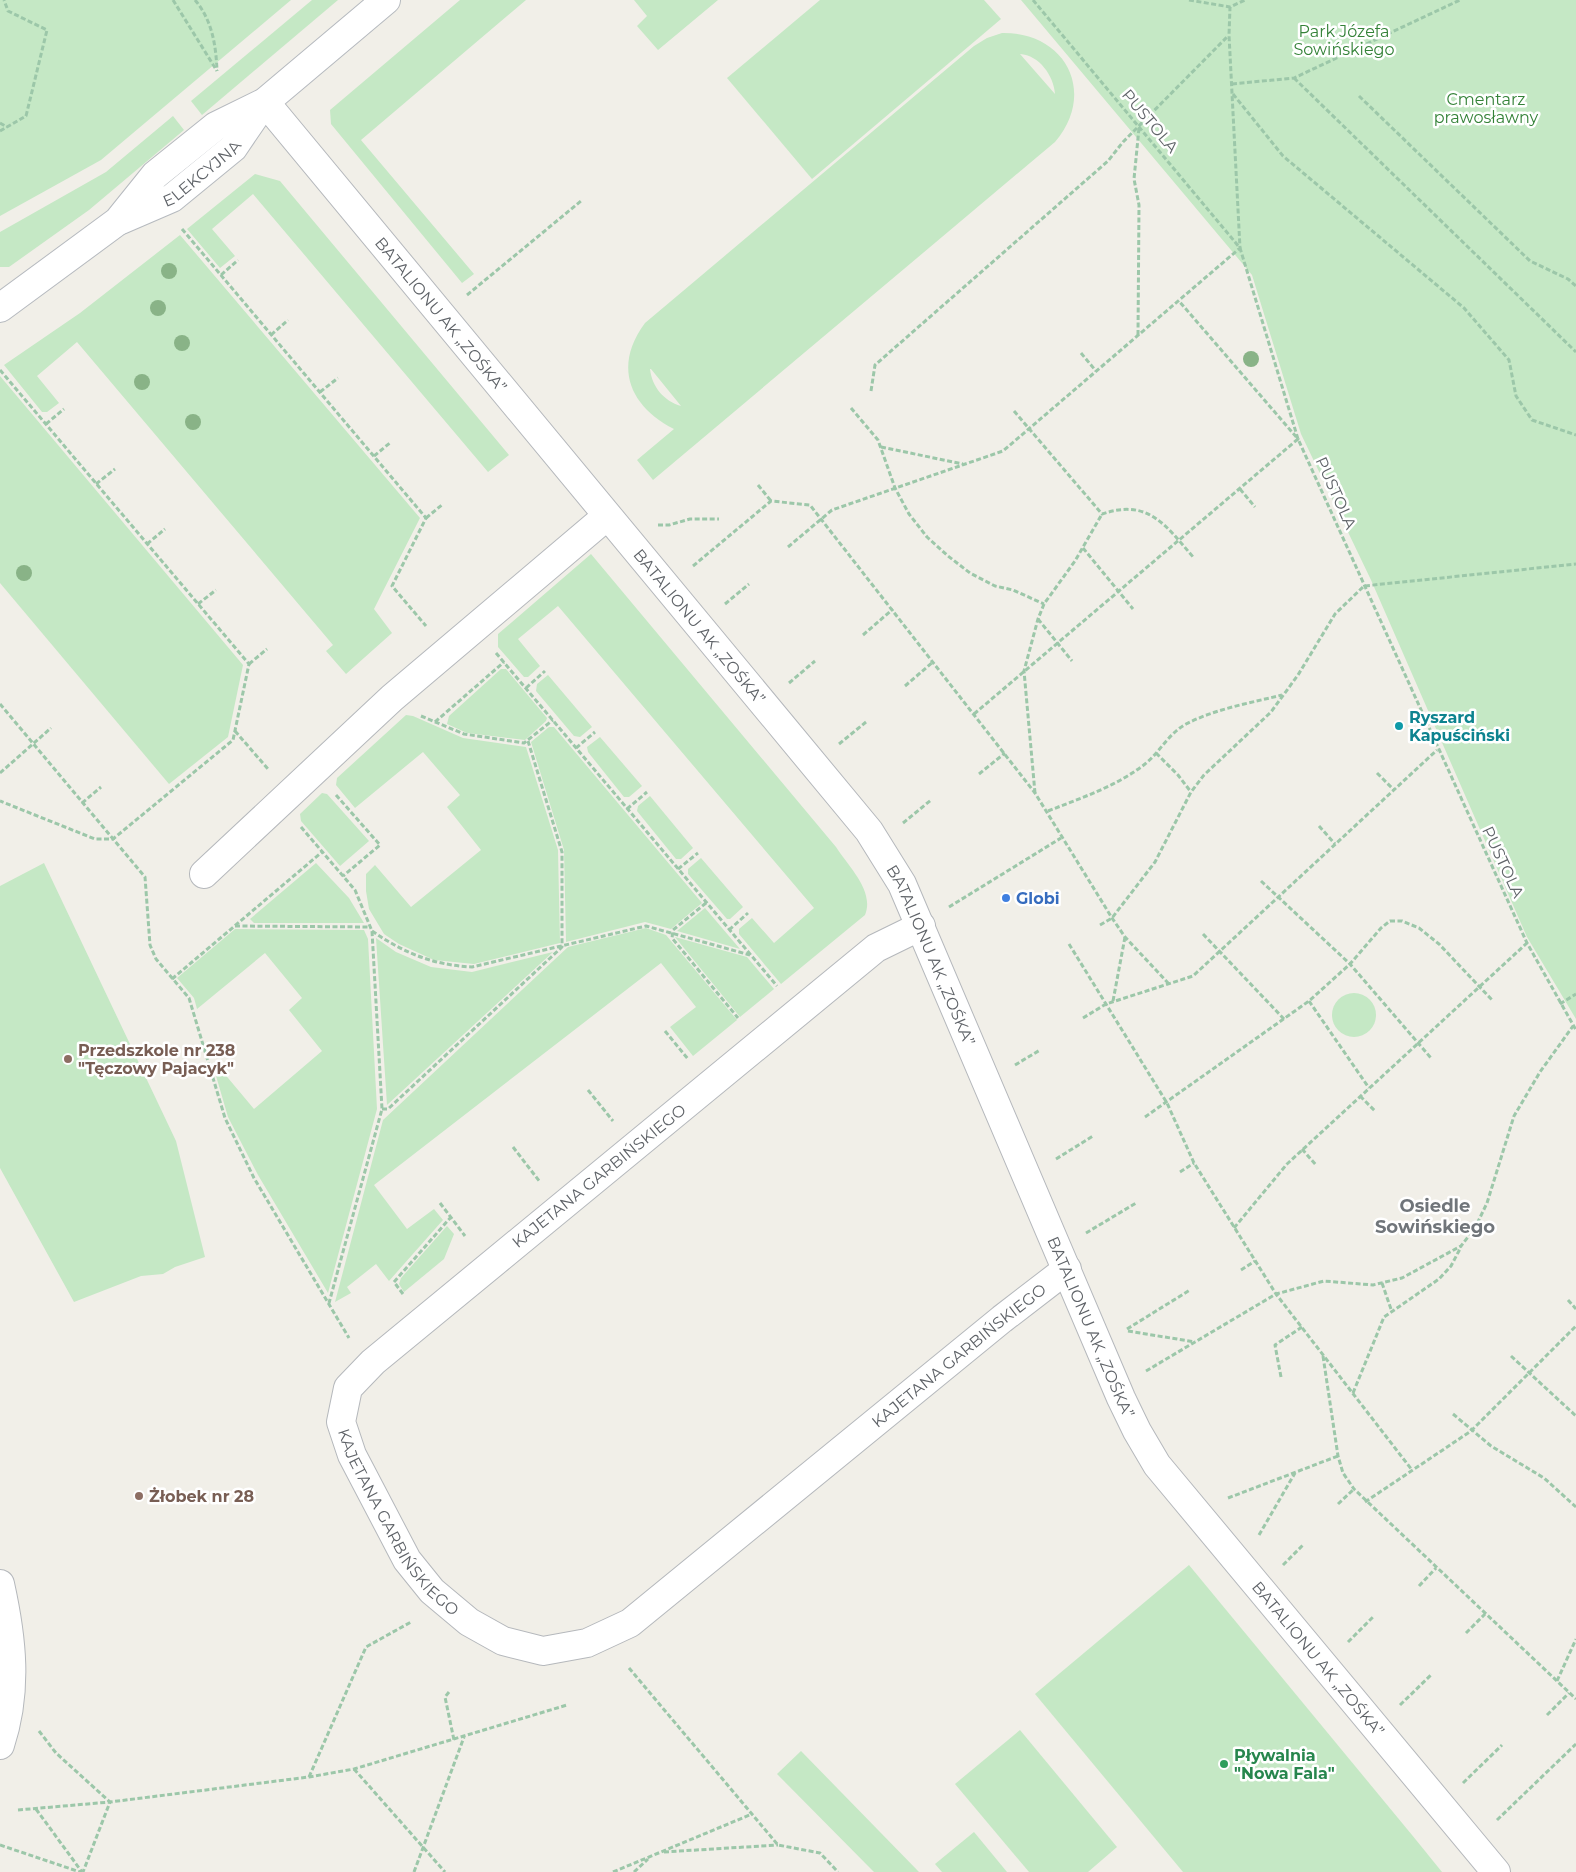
<svg xmlns="http://www.w3.org/2000/svg" width="1576" height="1872" viewBox="0 0 1576 1872" font-family="Montserrat,sans-serif">
<style>
.green{fill:#c5e8c5;fill-rule:evenodd}
.lines{fill:none;stroke-linecap:round;stroke-linejoin:round}
.street-casing{stroke:#b5b8bc;stroke-width:30}
.secondary-casing{stroke:#b6babf;stroke-width:30}
.path{stroke:#9cc7a9;stroke-width:3;stroke-dasharray:5 2.5;stroke-linecap:butt}
.street{stroke:#fff;stroke-width:28}
.secondary{stroke:#fff;stroke-width:28}
.tree{fill:#89b387}
.culture-dot{fill:#0f9aa8;stroke:#fff;stroke-width:2}
.shop-dot{fill:#3f7fe0;stroke:#fff;stroke-width:2}
.education-dot{fill:#8d6e63;stroke:#fff;stroke-width:2}
.leisure-dot{fill:#2e9e5b;stroke:#fff;stroke-width:2}
.labels{text-anchor:middle;dominant-baseline:central;stroke-width:5;stroke-linejoin:round;paint-order:stroke}
.park-label{font-size:16px;fill:#348238;stroke:#fff}
.street-label{font-size:16px;fill:#5f6368;stroke:#fff}
.culture-label{font-size:16px;font-weight:bold;fill:#0d838f;stroke:#fff;text-anchor:start}
.shop-label{font-size:16px;font-weight:bold;fill:#366cbe;stroke:#fff;text-anchor:start}
.education-label{font-size:16px;font-weight:bold;fill:#785e54;stroke:#fff;text-anchor:start}
.leisure-label{font-size:16px;font-weight:bold;fill:#27864d;stroke:#fff;text-anchor:start}
.neighbourhood-label{font-size:18px;font-weight:bold;fill:#70757a;stroke:#fff}
</style>
<rect width="100%" height="100%" fill="#f1efe8"/>
<!-- green -->
<g class="green">
<polygon points="0,0 291,0 101,160 0,216"/>
<polygon points="312,0 338,0 202,115 191,101"/>
<polygon points="460,0 526,0 361,140 474,274 462,283 331,124 330,110"/>
<polygon points="634,0 718,0 658,50 637,26 647,16"/>
<polygon points="820,0 984,0 1001,19 812,179 727,78"/>
<polygon points="1021,0 1576,0 1576,1019 1527,937 1371,580 1301,434 1252,275"/>
<path d="M1002,33C1066,32 1097,93 1055,142L653,480L637,460L674,429C629,406 613,366 645,323L974,46L987,38ZM1020,54C1039,55 1054,76 1055,94ZM650,369H651L681,406C664,401 652,387 650,369Z"/>
<polygon points="173,116 184,130 89,210 9,267 0,267 0,232 106,172"/>
<polygon points="255,174 280,181 509,455 488,472 253,194 212,229 235,256 220,268 187,229"/>
<polygon points="180,235 420,518 374,609 392,633 346,674 326,651 333,645 77,342 37,376 59,403 47,412 42,412 4,365 80,313"/>
<polygon points="0,376 243,665 228,737 169,784 0,583"/>
<path d="M591,554L836,847C848,866 875,891 865,915L781,984L739,934V929L752,918L774,943L814,908L558,606L518,639L540,666L528,677H524L498,647V634Z"/>
<polygon points="501,669 506,669 547,718 546,721 525,740 467,733 447,724 449,716"/>
<polygon points="548,675 592,727 580,737 574,736 536,691 537,684"/>
<polygon points="406,715 413,716 463,738 526,747 558,850 560,943 474,964 434,960 399,944 384,934 369,909 366,891 366,874 375,865 411,907 481,850 447,807 460,795 423,752 355,808 336,785 337,778"/>
<polygon points="549,727 554,727 702,903 671,929 645,922 566,942 564,850 531,742"/>
<polygon points="600,737 642,786 629,797 624,797 588,752 587,747"/>
<polygon points="322,793 327,794 369,841 340,866 301,821 300,814"/>
<polygon points="650,796 693,848 681,859 676,859 637,811 638,806"/>
<polygon points="701,858 743,907 730,919 727,919 688,874 688,869"/>
<polygon points="44,863 176,1141 205,1257 175,1267 163,1274 141,1276 74,1302 0,1168 0,886"/>
<polygon points="316,863 349,898 364,923 254,923 250,919"/>
<polygon points="705,908 740,949 677,931"/>
<polygon points="646,928 666,935 737,1020 693,1056 670,1027 696,1007 661,963 374,1185 407,1229 434,1209 443,1220 389,1281 376,1264 347,1287 351,1293 335,1302 383,1120 568,947"/>
<polygon points="235,929 364,930 368,939 377,1109 328,1293 258,1175 228,1117 214,1069 218,1066 254,1109 322,1051 289,1010 302,998 265,953 197,1009 194,998 177,978"/>
<polygon points="675,937 747,957 774,989 740,1017"/>
<polygon points="376,938 396,952 431,967 472,972 553,952 387,1105"/>
<circle cx="1354" cy="1015" r="22"/>
<polygon points="447,1226 454,1234 444,1259 404,1292 399,1284 401,1278"/>
<polygon points="1189,1565 1412,1835 1442,1872 1183,1872 1035,1694"/>
<polygon points="1020,1730 1117,1847 1088,1872 1029,1872 955,1784"/>
<polygon points="801,1751 919,1872 874,1872 777,1774"/>
<polygon points="974,1832 1007,1872 942,1872 935,1864"/>
</g>
<g class="lines">
<!-- street casing -->
<g class="street-casing">
<g id="street">
<path id="s1" d="M265,102L869,831L902,884L1121,1398L1137,1431L1157,1465L1496,1872"/>
<polyline points="204,874 392,698 607,516"/>
<path id="s2" d="M921,926L876,948L373,1362L348,1388L341,1422L352,1455L407,1560L432,1591L469,1622L503,1641L543,1651L587,1643L630,1623L1002,1319L1067,1269"/>
<path d="M0,1584C12,1638 18,1691 0,1745"/>
</g>
</g>
<!-- secondary casing -->
<g class="secondary-casing">
<g id="secondary">
<path id="s3" d="M121,220L172,198L233,148L263,104"/>
<polyline points="0,308 118,221 155,175 216,126 265,102 386,0"/>
</g>
</g>
<!-- path -->
<g class="path">
<polyline points="173,0 217,71"/>
<path d="M195,0C212,20 216,45 217,71"/>
<polyline points="1033,0 1240,248 1298,439 1527,943 1576,1030"/>
<polyline points="1189,0 1230,7 1245,0"/>
<polyline points="1294,78 1576,352"/>
<polyline points="1232,84 1294,78 1460,0"/>
<polyline points="1233,94 1283,156 1464,308 1509,360 1516,396 1532,420 1576,435"/>
<polyline points="1359,96 1530,261 1568,279 1576,286"/>
<polyline points="0,123 7,127"/>
<polyline points="0,131 26,116 47,30 8,11 4,0"/>
<polyline points="182,229 426,518 392,586 426,626"/>
<polyline points="221,275 238,260"/>
<polyline points="467,295 581,201"/>
<polyline points="271,335 288,320"/>
<polyline points="1138,335 1139,205 1134,179 1139,128"/>
<polyline points="1081,353 1096,371"/>
<polyline points="0,370 249,664 233,740 113,839 95,839 0,801"/>
<polyline points="871,391 875,365 1108,161 1123,142 1228,36"/>
<polyline points="320,392 338,378"/>
<polyline points="851,408 878,440 895,488 909,514 927,537 948,556 970,573 995,586 1013,590 1044,604"/>
<path d="M1014,411L1102,514C1149,498 1166,526 1194,558"/>
<polyline points="46,424 64,409"/>
<polyline points="881,447 963,464"/>
<polyline points="374,456 391,442"/>
<polyline points="96,484 115,469"/>
<polyline points="758,485 771,501"/>
<polyline points="1240,489 1255,507"/>
<polyline points="426,518 443,504"/>
<polyline points="658,525 669,525 690,519 719,519"/>
<polyline points="147,544 165,529"/>
<polyline points="788,547 832,510 1003,451 1240,248 1229,35 1230,7"/>
<polyline points="1083,548 1133,609"/>
<polyline points="693,566 771,501 810,505 1035,793 1112,918 1125,937 1169,984"/>
<polyline points="198,604 216,590"/>
<polyline points="725,604 749,584"/>
<polyline points="1038,619 1072,661"/>
<polyline points="863,635 893,609"/>
<polyline points="496,653 777,986"/>
<polyline points="249,664 267,649"/>
<polyline points="789,683 815,661"/>
<polyline points="905,686 933,662"/>
<polyline points="526,688 545,671"/>
<polyline points="0,704 145,877 150,945 156,959 189,998 225,1118 254,1178 349,1338"/>
<polyline points="974,714 1298,439 1179,301"/>
<polyline points="421,716 464,734 524,743 553,720"/>
<polyline points="435,722 504,662"/>
<polyline points="235,731 268,769"/>
<polyline points="839,744 866,722"/>
<polyline points="576,748 595,732"/>
<polyline points="1156,753 1178,775 1191,792"/>
<polyline points="0,773 51,728"/>
<polyline points="1377,773 1394,790"/>
<polyline points="979,774 1005,753"/>
<polyline points="1035,793 1024,671 1038,619 1044,604 1075,561 1102,514"/>
<polyline points="336,795 380,845 343,876"/>
<polyline points="82,803 101,787"/>
<polyline points="627,809 647,792"/>
<path d="M1048,811C1081,798 1117,786 1145,764C1160,752 1168,734 1186,724C1215,709 1250,703 1282,695"/>
<polyline points="903,823 931,800"/>
<polyline points="1319,826 1335,844"/>
<polyline points="301,827 355,890 372,931 382,1109 329,1303"/>
<polyline points="678,869 698,853"/>
<polyline points="1261,881 1350,964 1431,1058"/>
<polyline points="706,903 673,930 672,938 738,1018"/>
<polyline points="949,907 1061,838"/>
<polyline points="1100,925 1112,918 1155,862 1191,792 1204,775 1271,712 1298,675 1335,614 1364,586 1576,564"/>
<polyline points="235,926 371,927"/>
<polyline points="729,930 748,913"/>
<path d="M372,931C404,953 433,965 472,967L646,926L750,955"/>
<polyline points="1203,934 1284,1019"/>
<polyline points="1069,944 1167,1103 1194,1163 1276,1294 1412,1470"/>
<polyline points="172,979 322,852"/>
<polyline points="1113,1001 1125,937"/>
<polyline points="1309,1001 1369,1088"/>
<polyline points="1560,1004 1576,994"/>
<polyline points="1083,1018 1106,1004 1193,976 1437,750"/>
<polyline points="665,1031 688,1059"/>
<polyline points="1015,1065 1040,1050"/>
<polyline points="588,1090 613,1121"/>
<polyline points="1360,1096 1375,1111"/>
<polyline points="382,1109 388,1109 562,947 562,852 528,741"/>
<polyline points="1145,1117 1309,1001 1350,964 1381,928 1390,921 1402,921 1419,928 1439,944 1493,1001"/>
<polyline points="513,1147 540,1182"/>
<polyline points="1302,1149 1316,1165"/>
<polyline points="1056,1159 1093,1136"/>
<polyline points="1180,1172 1194,1163"/>
<polyline points="440,1203 465,1236"/>
<polyline points="1234,1228 1287,1164 1527,943"/>
<polyline points="1086,1233 1136,1203"/>
<polyline points="1241,1270 1255,1261"/>
<polyline points="1382,1283 1392,1312"/>
<polyline points="403,1294 394,1282 451,1217"/>
<polyline points="1568,1300 1576,1309"/>
<polyline points="1127,1329 1190,1290"/>
<polyline points="1128,1331 1195,1342"/>
<polyline points="1323,1356 1338,1456 1343,1473 1354,1489 1576,1699"/>
<polyline points="1511,1356 1576,1416"/>
<polyline points="1146,1371 1276,1294 1324,1281 1373,1285 1402,1278 1461,1246 1475,1228 1487,1203 1514,1116 1540,1072 1573,1026"/>
<polyline points="1281,1377 1275,1345 1302,1327"/>
<polyline points="1353,1393 1384,1317 1439,1279 1451,1266 1461,1247"/>
<polyline points="1453,1414 1491,1446 1544,1478 1576,1507"/>
<polyline points="1228,1498 1338,1456"/>
<polyline points="1365,1502 1471,1431 1576,1326"/>
<polyline points="1338,1504 1354,1489"/>
<polyline points="1259,1535 1295,1473"/>
<polyline points="1283,1565 1304,1544"/>
<polyline points="1419,1586 1436,1568"/>
<polyline points="1466,1633 1485,1614"/>
<polyline points="1348,1642 1374,1616"/>
<polyline points="629,1668 778,1845 820,1853 838,1872"/>
<polyline points="1557,1681 1576,1639"/>
<polyline points="449,1692 445,1697 454,1740"/>
<polyline points="1400,1705 1432,1674"/>
<polyline points="1547,1715 1569,1693"/>
<polyline points="39,1731 56,1753 110,1802 83,1872"/>
<polyline points="354,1769 445,1872"/>
<polyline points="309,1777 366,1647 411,1622"/>
<polyline points="1463,1783 1502,1745"/>
<polyline points="36,1809 82,1872"/>
<polyline points="18,1810 110,1802 309,1777 354,1769 567,1705"/>
<polyline points="1497,1820 1576,1744"/>
<polyline points="0,1845 80,1872"/>
<polyline points="664,1852 778,1845"/>
<polyline points="414,1872 464,1737"/>
<polyline points="613,1872 752,1814"/>
<polyline points="634,1872 648,1859"/>
</g>
<!-- street -->
<use href="#street" class="street"/>
<!-- secondary -->
<use href="#secondary" class="secondary"/>
</g>
<!-- trees -->
<g class="tree">
<circle cx="169" cy="271" r="8"/>
<circle cx="158" cy="308" r="8"/>
<circle cx="182" cy="343" r="8"/>
<circle cx="1251" cy="359" r="8"/>
<circle cx="142" cy="382" r="8"/>
<circle cx="193" cy="422" r="8"/>
<circle cx="24" cy="573" r="8"/>
</g>
<!-- markers -->
<circle class="culture-dot" cx="1399" cy="726" r="5"/>
<circle class="shop-dot" cx="1006" cy="898" r="5"/>
<g class="education-dot">
<circle cx="68" cy="1059" r="5"/>
<circle cx="139" cy="1496" r="5"/>
</g>
<circle class="leisure-dot" cx="1224" cy="1764" r="5"/>
<g class="labels">
<!-- park labels -->
<g class="park-label">
<text x="1344" y="31">Park Józefa<tspan x="1344" dy="18">Sowińskiego</tspan></text>
<text x="1486" y="99">Cmentarz<tspan x="1486" dy="18">prawosławny</tspan></text>
</g>
<!-- street labels -->
<g class="street-label">
<text transform="translate(1150 121) rotate(50)">PUSTOLA</text>
<text stroke="none"><textPath href="#s3" startOffset="94">ELEKCYJNA</textPath></text>
<text stroke="none"><textPath href="#s1" startOffset="276">BATALIONU AK „ZOŚKA”</textPath></text>
<text transform="translate(1336 493) rotate(66)">PUSTOLA</text>
<text stroke="none"><textPath href="#s1" startOffset="681">BATALIONU AK „ZOŚKA”</textPath></text>
<text transform="translate(1503 862) rotate(65)">PUSTOLA</text>
<text stroke="none"><textPath href="#s1" startOffset="1086">BATALIONU AK „ZOŚKA”</textPath></text>
<text transform="translate(599 1176) rotate(-39)">KAJETANA GARBIŃSKIEGO</text>
<text stroke="none"><textPath href="#s1" startOffset="1491">BATALIONU AK „ZOŚKA”</textPath></text>
<text stroke="none"><textPath href="#s2" startOffset="1610">KAJETANA GARBIŃSKIEGO</textPath></text>
<text stroke="none"><textPath href="#s2" startOffset="889">KAJETANA GARBIŃSKIEGO</textPath></text>
<text stroke="none"><textPath href="#s1" startOffset="1896">BATALIONU AK „ZOŚKA”</textPath></text>
</g>
<!-- culture labels -->
<g class="culture-label">
<text x="1409" y="717">Ryszard<tspan x="1409" dy="18">Kapuściński</tspan></text>
</g>
<!-- shop labels -->
<g class="shop-label">
<text x="1016" y="898">Globi</text>
</g>
<!-- education labels -->
<g class="education-label">
<text x="78" y="1050">Przedszkole nr 238<tspan x="78" dy="18">"Tęczowy Pajacyk"</tspan></text>
<text x="149" y="1496">Żłobek nr 28</text>
</g>
<!-- leisure labels -->
<g class="leisure-label">
<text x="1234" y="1755">Pływalnia<tspan x="1234" dy="18">"Nowa Fala"</tspan></text>
</g>
<!-- neighbourhood labels -->
<g class="neighbourhood-label">
<text x="1435" y="1206">Osiedle<tspan x="1435" dy="21">Sowińskiego</tspan></text>
</g>
</g>
</svg>
